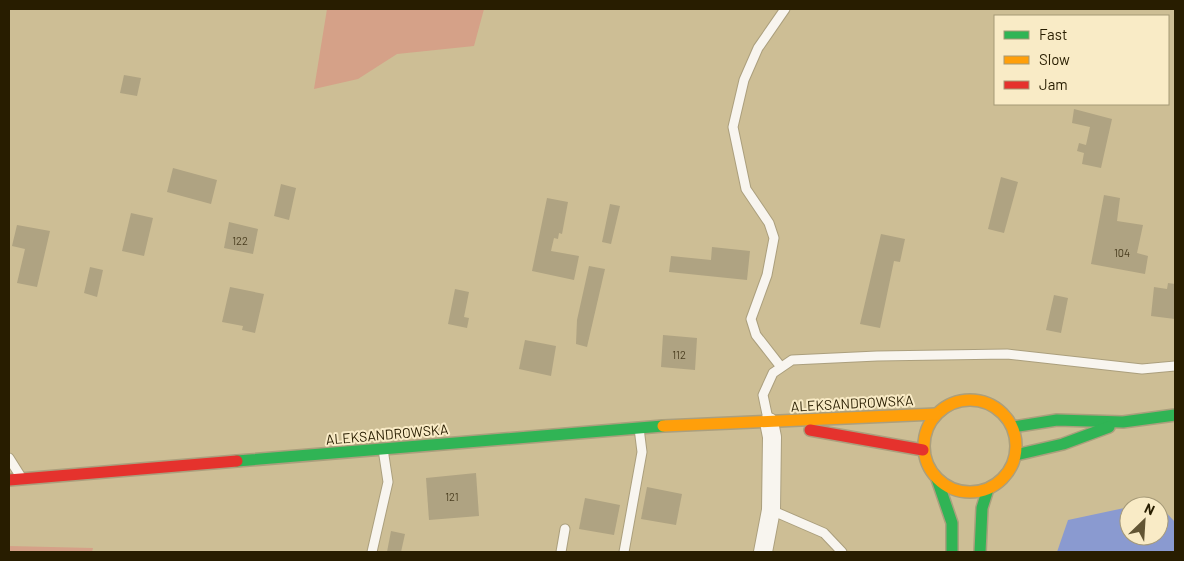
<svg xmlns="http://www.w3.org/2000/svg" width="1184" height="561" viewBox="0 0 1184 561" font-family="Barlow,sans-serif">
<style>
.green{fill:#d5a188}
.water{fill:#8a9ad0}
.building{fill:#afa382}
.lines{fill:none;stroke-linecap:round;stroke-linejoin:round}
.lane-casing{stroke:#ab9f7d;stroke-width:11}
.street-casing{stroke:#ab9f7d;stroke-width:20}
.fast-casing{stroke:#ab9f7d;stroke-width:14}
.slow-casing{stroke:#ab9f7d;stroke-width:14}
.jam-casing{stroke:#ab9f7d;stroke-width:14}
.lane{stroke:#f8f5ef;stroke-width:9}
.street{stroke:#f8f5ef;stroke-width:18}
.fast{stroke:#30b455;stroke-width:11}
.slow{stroke:#ff9f0a;stroke-width:11}
.jam{stroke:#e5322d;stroke-width:11}
.labels{text-anchor:middle;dominant-baseline:central;stroke-width:4;stroke-linejoin:round;paint-order:stroke}
.number-label{font-size:11px;fill:#4a3e20}
.street-label{font-size:14px;fill:#281d00;stroke:#f9ebc6}
</style>
<rect width="100%" height="100%" fill="#cdbe95"/>
<!-- green -->
<g class="green">
<polygon points="327,9 484,9 474,46 397,54 358,79 314,89"/>
<polygon points="9,546 93,548 92,552 9,552"/>
</g>
<!-- water -->
<polygon class="water" points="1154,503 1159,505 1175,522 1175,552 1057,552 1068,520 1129,507 1129,536 1159,536 1159,506 1137,506"/>
<!-- building -->
<g class="building">
<polygon points="124,75 141,78 137,96 120,93"/>
<polygon points="1074,109 1112,119 1101,168 1082,164 1084,153 1077,151 1079,143 1086,145 1090,127 1072,123"/>
<polygon points="173,168 217,180 211,204 167,192"/>
<polygon points="1001,177 1018,182 1004,233 988,229"/>
<polygon points="281,184 296,188 289,220 274,216"/>
<polygon points="1104,195 1120,198 1117,221 1143,225 1137,253 1148,256 1145,274 1091,264"/>
<polygon points="547,198 568,202 562,234 559,233 558,239 554,238 551,251 579,256 574,280 532,271"/>
<polygon points="610,204 620,206 611,244 602,242"/>
<polygon points="131,213 153,218 144,256 122,251"/>
<polygon points="229,222 258,229 253,254 224,248"/>
<polygon points="17,225 50,231 37,287 17,283 25,249 12,246"/>
<polygon points="881,234 905,239 900,262 894,261 880,328 860,324"/>
<polygon points="712,247 750,251 747,280 669,272 671,256 711,260"/>
<polygon points="589,266 605,269 587,347 576,344 577,320"/>
<polygon points="90,267 103,270 97,297 84,293"/>
<polygon points="1168,283 1175,284 1175,319 1151,316 1154,287 1167,289"/>
<polygon points="230,287 264,294 255,333 242,330 243,326 222,322"/>
<polygon points="455,289 469,292 464,317 469,318 467,328 448,324"/>
<polygon points="1054,295 1068,298 1061,333 1046,330"/>
<polygon points="663,335 697,338 695,370 661,367"/>
<polygon points="525,340 556,346 551,376 519,369"/>
<polygon points="476,473 479,516 429,520 426,478"/>
<polygon points="647,487 682,494 676,525 641,519"/>
<polygon points="585,498 620,505 614,535 579,529"/>
<polygon points="391,531 405,534 401,552 387,552"/>
</g>
<g class="lines">
<!-- lane casing -->
<g class="lane-casing">
<g id="lane">
<polyline points="781,367 756,335 751,319 767,275 774,238 769,223 746,189 733,127 744,80 758,48 785,9"/>
<polyline points="768,419 763,395 773,373 792,360 877,356 1007,354 1142,369 1175,366"/>
<polyline points="9,458 21,477"/>
<polyline points="771,510 824,533 842,552"/>
<polyline points="372,552 388,482 383,449"/>
<polyline points="561,552 565,529"/>
<polyline points="624,552 642,452 639,428"/>
</g>
</g>
<!-- street casing -->
<g class="street-casing">
<polyline id="street" points="763,552 771,510 772,437 769,422"/>
</g>
<!-- fast casing -->
<g class="fast-casing">
<g id="fast">
<polyline points="1013,427 1057,420 1123,422 1175,415"/>
<polyline points="1016,455 1063,444 1109,427"/>
<polyline points="237,461 663,426"/>
<polyline points="937,479 952,523 952,552"/>
<polyline points="980,552 982,508 988,489"/>
</g>
</g>
<!-- slow casing -->
<g class="slow-casing">
<g id="slow">
<circle cx="970" cy="446" r="46"/>
<polyline points="663,426 936,414"/>
</g>
</g>
<!-- jam casing -->
<g class="jam-casing">
<g id="jam">
<polyline points="810,430 923,450"/>
<polyline points="9,480 237,461"/>
</g>
</g>
<!-- lane -->
<use href="#lane" class="lane"/>
<!-- street -->
<use href="#street" class="street"/>
<!-- fast -->
<use href="#fast" class="fast"/>
<!-- slow -->
<use href="#slow" class="slow"/>
<!-- jam -->
<use href="#jam" class="jam"/>
</g>
<g class="labels">
<!-- number labels -->
<g class="number-label">
<text x="240" y="240">122</text>
<text x="1122" y="252">104</text>
<text x="679" y="354">112</text>
<text x="452" y="496">121</text>
</g>
<!-- street labels -->
<g class="street-label">
<text transform="translate(852 403) rotate(-3)">ALEKSANDROWSKA</text>
<text transform="translate(387 434) rotate(-5)">ALEKSANDROWSKA</text>
</g>
</g>
<!-- border -->
<rect width="1184" height="561" fill="none" stroke="#281d00" stroke-width="20"/>
<!-- legend -->
<rect x="994" y="15" width="175" height="90" fill="#f9ebc6" stroke="#a59977"/>
<rect x="1004" y="31" width="25" height="8" fill="#30b455" stroke="#a59977"/>
<text x="1039" y="40" font-size="15" fill="#281d00">Fast</text>
<rect x="1004" y="56" width="25" height="8" fill="#ff9f0a" stroke="#a59977"/>
<text x="1039" y="65" font-size="15" fill="#281d00">Slow</text>
<rect x="1004" y="81" width="25" height="8" fill="#e5322d" stroke="#a59977"/>
<text x="1039" y="90" font-size="15" fill="#281d00">Jam</text>
<!-- north arrow -->
<g transform="translate(1144 521) rotate(25)"><circle r="24" fill="#f9ebc6" stroke="#a59977"/>
<path d="M0-4L9 19L0 12L-9 19Z" fill="#625534"/>
<text y="-8" font-size="14" font-weight="bold" text-anchor="middle" fill="#281d00">N</text>
</g>
</svg>
